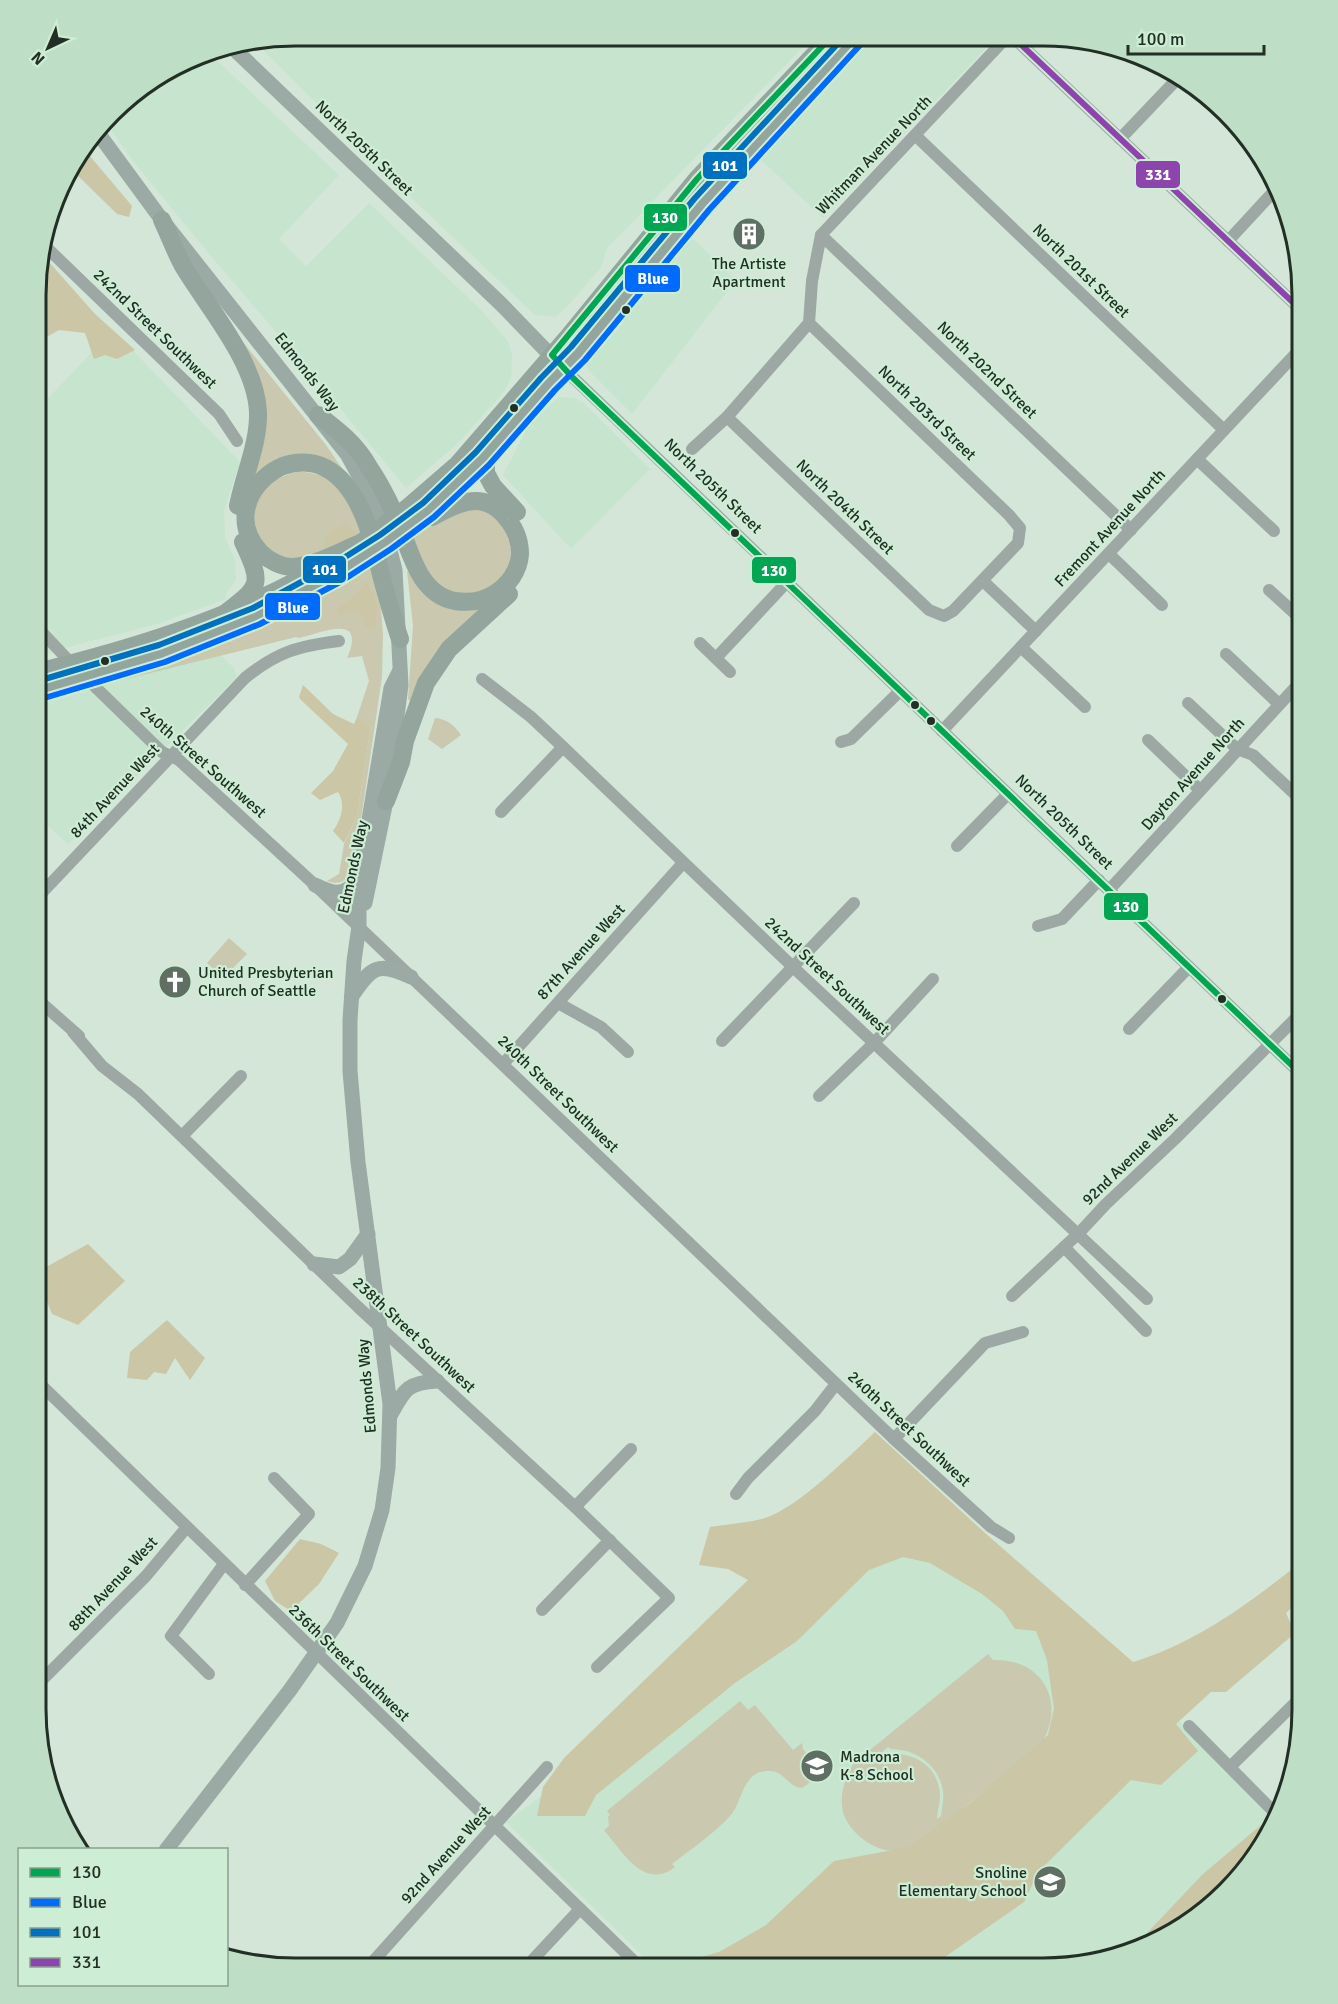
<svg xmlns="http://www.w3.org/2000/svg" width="1338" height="2004" viewBox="0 0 1338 2004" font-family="Signika,sans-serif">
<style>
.built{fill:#c7e4ce}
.green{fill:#cac8af;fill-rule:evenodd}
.forest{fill:#cbc6a5}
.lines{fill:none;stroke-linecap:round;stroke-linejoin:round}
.minor{stroke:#9da8a5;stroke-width:12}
.major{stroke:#9baaa4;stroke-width:15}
.highway{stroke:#93a59d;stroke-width:18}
.highway-bridge{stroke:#93a59d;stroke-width:18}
.bus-1-casing{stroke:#cdedd4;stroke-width:10}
.bus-2-casing{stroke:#cdedd4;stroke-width:10}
.bus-3-casing{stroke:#cdedd4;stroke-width:10}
.bus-4-casing{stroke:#cdedd4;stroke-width:10}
.bus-1{stroke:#00a651;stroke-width:6}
.bus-2{stroke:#006cff;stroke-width:6}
.bus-3{stroke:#0070c0;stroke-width:6}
.bus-4{stroke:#8e44ad;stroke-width:6}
.bus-dot{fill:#222f25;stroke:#cdedd4;stroke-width:2}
.labels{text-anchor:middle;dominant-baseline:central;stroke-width:4.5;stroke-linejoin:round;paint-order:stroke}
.street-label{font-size:16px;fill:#222f25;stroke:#cdedd4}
.poi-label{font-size:16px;fill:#222f25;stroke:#cdedd4;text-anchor:start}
.rim{fill:none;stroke:#222f25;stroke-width:3}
.line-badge{stroke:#cdedd4;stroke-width:2}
.badge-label{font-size:16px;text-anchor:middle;font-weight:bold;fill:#fff}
</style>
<rect width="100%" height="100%" fill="#d4e6d8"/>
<!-- built -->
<g class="built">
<polygon points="296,36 812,38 607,248 601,267 566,308 555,317 535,315 418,204 256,43"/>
<polygon points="869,38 996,38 823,218 760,159"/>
<polygon points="208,52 339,175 279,239 306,266 369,203 481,310 508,341 512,355 511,378 504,392 457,444 406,488 300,360 210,255 133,161 106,123 125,100"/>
<polygon points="689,235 736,280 632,414 592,374 585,363 586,353 651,273"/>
<polygon points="113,330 240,462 224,511 225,538 235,559 236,580 227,592 226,599 157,624 68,647 38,657 38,409"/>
<polygon points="559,397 575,398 584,403 650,469 571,549 503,475 529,425"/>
<polygon points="212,647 234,668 237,677 68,844 37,816 38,704 84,691"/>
<polygon points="925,1508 1169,1710 1272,1820 1149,1944 1142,1948 1043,1968 654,1967 506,1822 747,1646"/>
</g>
<!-- green -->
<g class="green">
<polygon points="242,341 326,445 345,473 328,465 259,475 252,469 258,444"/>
<path d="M300,471L325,476L342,490L363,532C348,539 308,560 294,560C290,560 284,557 280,556C249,545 246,499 274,481C282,476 291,473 300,471Z"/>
<path d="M461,508C470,509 481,508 489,513C512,527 520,565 497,585C491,590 470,594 462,597L432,583L411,538Z"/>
<path d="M372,561L380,598L383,634L382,677L354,867C349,880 340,886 327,881L339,874L344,844L357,816L371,726L357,717L369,681L362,656L347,658C367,612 322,633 299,638L296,637L118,681C146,667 178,662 206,651C265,628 318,594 372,561Z"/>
<polygon points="407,571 483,607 411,702 408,699 413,626"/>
<path d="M435,718C447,719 454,725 461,735L442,749L428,739Z"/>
<polygon points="229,938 247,954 229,972 225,980 207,963"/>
<path d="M988,1654L993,1660C1044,1658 1068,1705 1039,1747L927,1837C921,1841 914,1847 907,1849C882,1858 850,1836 843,1812C839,1795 845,1777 854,1763ZM888,1747L891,1749C916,1749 939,1765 943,1791C944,1799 942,1808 941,1816L937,1819C937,1812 940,1803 940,1796C938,1761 910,1752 881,1753Z"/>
<path d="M740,1701L748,1710L755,1705L793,1750L802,1743L803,1749L818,1768L808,1784L802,1788C788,1787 784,1771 770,1771C742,1769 743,1802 730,1816C716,1832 690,1850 672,1864L675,1867C644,1891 622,1851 604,1830L609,1826L608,1817L610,1815L607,1811Z"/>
</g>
<!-- forest -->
<g class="forest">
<polygon points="84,149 132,206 129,217 117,214 70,168"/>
<polygon points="41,253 95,314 135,350 117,359 105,355 94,359 85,333 59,330 38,342 38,261"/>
<path d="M347,523L358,535L324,550C323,535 333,528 347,523Z"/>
<polygon points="366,581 377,604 375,629 366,629 363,614 353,611 339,615 336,609 353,598"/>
<path d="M303,685L333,714L354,724L357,717L371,726L357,816L344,843L333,831C341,820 346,804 338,792L320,800L311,793L333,771L348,744L301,700L299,697Z"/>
<polygon points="88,1244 125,1281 78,1325 52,1314 46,1299 37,1292 37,1272"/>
<polygon points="167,1320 205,1358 190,1380 175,1358 166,1374 154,1372 147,1380 127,1378 130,1352"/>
<path d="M875,1432L985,1533L1133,1662C1196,1643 1250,1603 1301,1562V1599L1286,1613L1295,1633L1226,1692H1211L1176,1724L1198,1751L1161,1785L1131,1780L1038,1872L1024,1902L929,1968L675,1967L680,1963L719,1952L766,1925L834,1861L909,1847L970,1803L1048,1735L1054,1709L1047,1660L1036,1631L1015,1629L1003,1611L982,1594L930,1563L903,1557L869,1570L797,1641L735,1683L596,1795L585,1816H537L543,1787L564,1758L748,1580L728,1569L699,1565L710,1527C728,1524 748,1523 765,1518C799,1507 848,1457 875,1432Z"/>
<polygon points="300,1539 321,1544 339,1553 319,1584 291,1611 275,1601 265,1581"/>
<polygon points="1267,1820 1272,1825 1249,1866 1230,1885 1227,1884 1196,1917 1142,1948 1130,1951 1203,1874"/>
</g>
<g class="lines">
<!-- minor -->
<g class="minor">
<polyline points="1014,38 1302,311"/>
<polyline points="916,136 1224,430"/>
<polyline points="1120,139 1179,77"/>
<polyline points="821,235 1131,530"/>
<polyline points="1228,241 1277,188"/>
<polyline points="44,245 219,414 237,441"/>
<polyline points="563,368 1302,1075"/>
<polyline points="727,417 929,610 944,616 953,611 1018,543 1020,528 1009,515 809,323"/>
<polyline points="692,449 727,417 809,323 812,281 821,235 1006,38"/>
<polyline points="1197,459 1274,531"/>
<polyline points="1109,554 1162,605"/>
<polyline points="983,581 1036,631"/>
<polyline points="1269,590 1302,620"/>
<polyline points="38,628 72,664"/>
<polyline points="700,643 730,672"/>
<polyline points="1021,647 1085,707"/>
<polyline points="1226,654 1279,704"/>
<polyline points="716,658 787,582"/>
<polyline points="84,676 162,752 179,760 315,885 894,1439 991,1527 1009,1538"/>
<polyline points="482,679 531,717 563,747 793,967 1147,1299"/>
<polyline points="1188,703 1237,749 1253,755 1297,796"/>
<polyline points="942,731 1302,347"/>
<polyline points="1148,740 1200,790"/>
<polyline points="841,742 851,739 900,691"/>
<polyline points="501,812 563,747"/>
<polyline points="957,846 1008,794"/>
<polyline points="1109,890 1302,680"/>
<path d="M37,898L245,678C277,652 298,646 339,641"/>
<polyline points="1038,926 1062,919 1099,880"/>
<polyline points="37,999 79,1036"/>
<polyline points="558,1003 601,1027 628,1052"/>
<polyline points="1129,1029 1189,967"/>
<polyline points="73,1032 102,1066 138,1094 358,1307 575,1507 669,1598 597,1667"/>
<polyline points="722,1041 854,903"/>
<polyline points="503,1064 683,863"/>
<polyline points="819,1096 874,1043 933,979"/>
<polyline points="182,1136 241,1076"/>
<polyline points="37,1213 41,1209"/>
<polyline points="1064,1247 1146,1331"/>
<polyline points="1012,1296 1079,1233 1106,1204 1175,1139 1302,1012"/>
<polyline points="37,1381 640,1967"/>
<polyline points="894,1439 985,1343 1023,1332"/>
<polyline points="736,1494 748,1478 815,1411 836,1384"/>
<polyline points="575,1507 631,1449"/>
<polyline points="245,1585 309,1514 274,1478"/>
<polyline points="542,1610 610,1540"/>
<polyline points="209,1674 171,1636 224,1564"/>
<polyline points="36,1686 146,1576 187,1527"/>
<polyline points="1189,1726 1278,1816"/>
<polyline points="1230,1767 1301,1697"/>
<polyline points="369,1966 547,1767"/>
<polyline points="526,1967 580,1909"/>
</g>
<!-- major -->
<g class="major">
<polyline points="232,47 502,305 559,364"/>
<polyline points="98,133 162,220 347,454 381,516 395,570 401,685 386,801 365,903"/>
<polyline points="746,156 746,141 766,118 769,102"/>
<path d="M315,885C336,895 342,896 359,880"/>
<path d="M352,996C371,967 378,961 411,977"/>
<polyline points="314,1264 339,1267 350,1259 368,1234"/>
<path d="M391,1414C405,1389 407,1383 437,1381"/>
<polyline points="166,1850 290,1690 337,1623 365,1566 382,1510 388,1468 390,1404 358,1162 350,1071 350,1020 354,961 359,926 359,880 391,688 399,672"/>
</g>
<!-- highway -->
<g class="highway">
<path d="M162,220C169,235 175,251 183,266C208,308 256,362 258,412C259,443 244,475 238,506"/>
<path d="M318,415C339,431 356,444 369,467C380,483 389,501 397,519C410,548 417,594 455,601C469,603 482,602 494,594C508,586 519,571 520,554C520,542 516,530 508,520C485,489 460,502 432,517"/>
<polyline points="486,457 486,473 493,486 517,512"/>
<polyline points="406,509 458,464 568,337 697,179 830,38"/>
<polyline points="411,524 468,475 519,420 550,383 581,351 702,204 855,38"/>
<path d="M361,543C340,551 316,566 292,567C281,567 268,560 260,552C212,501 295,425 345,484C368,511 375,553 384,586C389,604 394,622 400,639"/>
<path d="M222,616C260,586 264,587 243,542"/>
<path d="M38,672C127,650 216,623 298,580"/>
<path d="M38,690C92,673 146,659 200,640C258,620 313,587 366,554"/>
<polyline points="386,801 401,762 405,741 426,683 449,649 509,594"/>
</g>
<!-- highway-bridge -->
<g class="highway-bridge">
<polyline points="361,543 406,509"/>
<polyline points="366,554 411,524"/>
</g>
<!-- bus-1 casing -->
<g class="bus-1-casing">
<polyline id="bus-1" points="830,38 697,179 552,355 573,378 1302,1075"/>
</g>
<!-- bus-2 casing -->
<g class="bus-2-casing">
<polyline id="bus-2" points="41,699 165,662 260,624 340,582 391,549 434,517 489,465 555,390 585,360 709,210 861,44"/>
</g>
<!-- bus-3 casing -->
<g class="bus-3-casing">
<polyline id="bus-3" points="38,681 159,645 253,608 331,566 380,535 423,503 476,452 541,378 571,347 695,198 843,38"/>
</g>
<!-- bus-4 casing -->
<g class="bus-4-casing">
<polyline id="bus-4" points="1014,38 1302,311"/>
</g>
<!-- bus-1 -->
<use href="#bus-1" class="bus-1"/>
<!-- bus-2 -->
<use href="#bus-2" class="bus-2"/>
<!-- bus-3 -->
<use href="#bus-3" class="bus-3"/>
<!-- bus-4 -->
<use href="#bus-4" class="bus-4"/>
</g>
<!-- icons -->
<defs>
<g id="building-disc" transform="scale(1.725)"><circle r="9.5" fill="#606f64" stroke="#cdedd4"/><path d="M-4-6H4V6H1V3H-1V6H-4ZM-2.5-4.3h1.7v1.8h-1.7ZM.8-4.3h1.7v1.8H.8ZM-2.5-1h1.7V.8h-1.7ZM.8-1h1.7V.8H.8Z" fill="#fff"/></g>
<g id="church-disc" transform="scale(1.725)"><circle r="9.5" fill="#606f64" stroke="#cdedd4"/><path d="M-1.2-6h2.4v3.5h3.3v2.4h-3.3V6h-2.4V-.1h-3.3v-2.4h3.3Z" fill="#fff"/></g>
<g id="school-disc" transform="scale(1.725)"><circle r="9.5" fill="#606f64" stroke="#cdedd4"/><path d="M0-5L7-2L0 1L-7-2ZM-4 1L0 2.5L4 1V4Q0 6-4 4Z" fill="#fff"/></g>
</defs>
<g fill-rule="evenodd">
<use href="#building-disc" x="749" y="234"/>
<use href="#church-disc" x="175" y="982"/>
<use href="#school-disc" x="817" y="1766"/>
<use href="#school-disc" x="1050" y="1882"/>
</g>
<!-- markers -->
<g class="bus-dot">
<circle cx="626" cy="310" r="5"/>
<circle cx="514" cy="408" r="5"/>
<circle cx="735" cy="533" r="5"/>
<circle cx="105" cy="661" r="5"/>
<circle cx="915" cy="705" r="5"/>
<circle cx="931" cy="721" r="5"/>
<circle cx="1222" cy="999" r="5"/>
</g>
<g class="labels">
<!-- street labels -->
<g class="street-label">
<text transform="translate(364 148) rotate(44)">North 205th Street</text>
<text transform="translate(874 155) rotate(-46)">Whitman Avenue North</text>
<text transform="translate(1081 271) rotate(44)">North 201st Street</text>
<text transform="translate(155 329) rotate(44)">242nd Street Southwest</text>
<text transform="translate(987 370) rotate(44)">North 202nd Street</text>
<text transform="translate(307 372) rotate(52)">Edmonds Way</text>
<text transform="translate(927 413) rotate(44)">North 203rd Street</text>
<text transform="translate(713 486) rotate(44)">North 205th Street</text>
<text transform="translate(845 507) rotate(44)">North 204th Street</text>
<text transform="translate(1110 528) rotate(-47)">Fremont Avenue North</text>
<text transform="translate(203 762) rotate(41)">240th Street Southwest</text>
<text transform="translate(1193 774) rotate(-48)">Dayton Avenue North</text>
<text transform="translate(115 791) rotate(-47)">84th Avenue West</text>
<text transform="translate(1064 822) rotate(44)">North 205th Street</text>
<text transform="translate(353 867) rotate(-78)">Edmonds Way</text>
<text transform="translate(581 952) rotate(-48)">87th Avenue West</text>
<text transform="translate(827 976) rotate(43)">242nd Street Southwest</text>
<text transform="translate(558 1094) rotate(44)">240th Street Southwest</text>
<text transform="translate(1130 1159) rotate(-44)">92nd Avenue West</text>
<text transform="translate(414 1335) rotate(43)">238th Street Southwest</text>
<text transform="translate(367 1386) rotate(-95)">Edmonds Way</text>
<text transform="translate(909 1429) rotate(43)">240th Street Southwest</text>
<text transform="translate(113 1584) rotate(-47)">88th Avenue West</text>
<text transform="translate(349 1663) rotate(44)">236th Street Southwest</text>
<text transform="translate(446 1855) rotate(-48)">92nd Avenue West</text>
</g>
<!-- poi labels -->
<g class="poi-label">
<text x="749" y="264" text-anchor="middle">The Artiste<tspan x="749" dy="18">Apartment</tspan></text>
<text x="198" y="973">United Presbyterian<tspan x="198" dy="18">Church of Seattle</tspan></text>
<text x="840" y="1757">Madrona<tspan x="840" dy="18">K-8 School</tspan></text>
<text x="1027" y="1873" text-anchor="end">Snoline<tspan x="1027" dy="18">Elementary School</tspan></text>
</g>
</g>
<!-- crop -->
<path d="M0 0H1338V2004H0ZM295 46H1043A249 249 0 0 1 1292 295V1709A249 249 0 0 1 1043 1958H295A249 249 0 0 1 46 1709V295A249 249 0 0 1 295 46Z" fill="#bfdec6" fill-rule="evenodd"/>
<path class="rim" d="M295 46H1043A249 249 0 0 1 1292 295V1709A249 249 0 0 1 1043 1958H295A249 249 0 0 1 46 1709V295A249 249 0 0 1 295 46Z"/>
<g class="line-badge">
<rect x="702" y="151" width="46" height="29" rx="6" fill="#0070c0"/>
<rect x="1135" y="160" width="46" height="29" rx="6" fill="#8e44ad"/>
<rect x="643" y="203" width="45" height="29" rx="6" fill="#00a651"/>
<rect x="624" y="264" width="57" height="29" rx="6" fill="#006cff"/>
<rect x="302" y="555" width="45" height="29" rx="6" fill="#0070c0"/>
<rect x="751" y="556" width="46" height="28" rx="6" fill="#00a651"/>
<rect x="264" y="592" width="57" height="29" rx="6" fill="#006cff"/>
<rect x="1103" y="892" width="46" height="29" rx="6" fill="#00a651"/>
</g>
<g class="badge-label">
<text x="725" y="171">101</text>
<text x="1158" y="180">331</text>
<text x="665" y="223">130</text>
<text x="653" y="284">Blue</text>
<text x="325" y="575">101</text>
<text x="774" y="576">130</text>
<text x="293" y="613">Blue</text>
<text x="1126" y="912">130</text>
</g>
<!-- legend -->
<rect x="18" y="1848" width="210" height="138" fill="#cdedd4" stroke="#89a18e" stroke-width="1.5"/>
<rect x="30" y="1868" width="30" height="9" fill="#00a651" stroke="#89a18e" stroke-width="1.5"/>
<text x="72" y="1878" font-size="18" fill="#222f25">130</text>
<rect x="30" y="1898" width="30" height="9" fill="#006cff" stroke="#89a18e" stroke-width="1.5"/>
<text x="72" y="1908" font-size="18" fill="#222f25">Blue</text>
<rect x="30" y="1928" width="30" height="9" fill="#0070c0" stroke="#89a18e" stroke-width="1.5"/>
<text x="72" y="1938" font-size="18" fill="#222f25">101</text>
<rect x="30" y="1958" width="30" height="9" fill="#8e44ad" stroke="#89a18e" stroke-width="1.5"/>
<text x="72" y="1968" font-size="18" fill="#222f25">331</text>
<!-- north arrow -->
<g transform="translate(48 48) rotate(224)" stroke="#cdedd4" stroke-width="4.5" paint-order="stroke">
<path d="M0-4.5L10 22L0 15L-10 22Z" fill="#222f25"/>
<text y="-9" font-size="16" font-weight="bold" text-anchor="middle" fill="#222f25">N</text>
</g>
<!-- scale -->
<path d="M1128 45v9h136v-9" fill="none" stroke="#222f25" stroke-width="3"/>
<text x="1137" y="45" font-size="18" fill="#222f25" stroke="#cdedd4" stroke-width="4.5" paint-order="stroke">100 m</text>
</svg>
